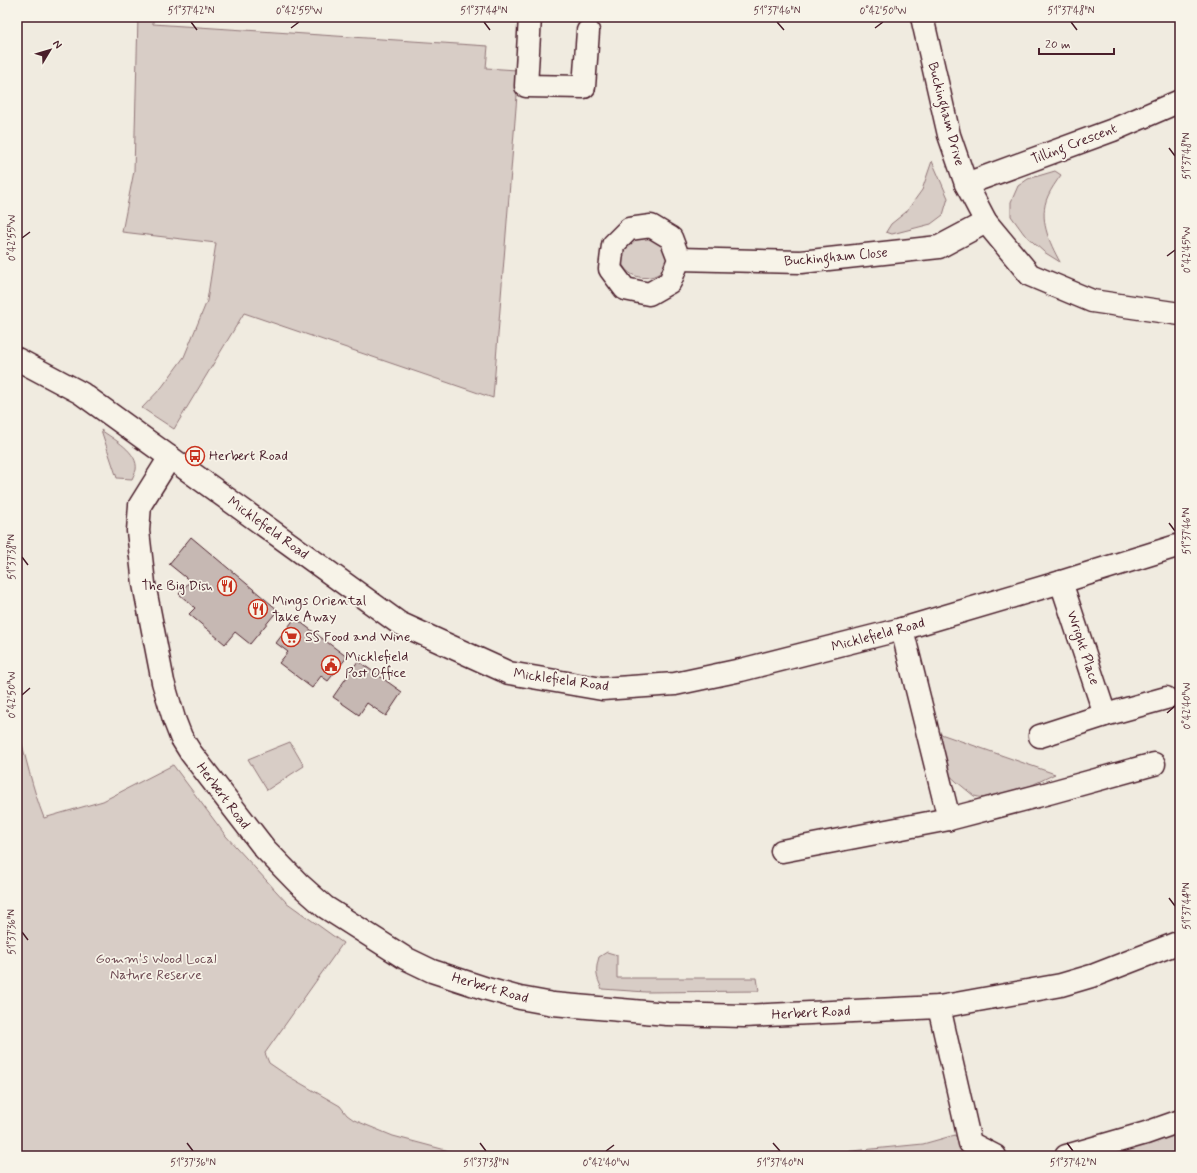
<svg xmlns="http://www.w3.org/2000/svg" width="1197" height="1173" viewBox="0 0 1197 1173" font-family="Mynerve,sans-serif">
<style>
.green{fill:#d8cdc6;stroke:#917678}
.building{fill:#c6b8b3;stroke:#4a1f2b}
.lines{fill:none;stroke-linecap:round;stroke-linejoin:round}
.minor-casing{stroke:#4a1f2b;stroke-width:25}
.minor{stroke:#f7f3e8;stroke-width:22}
.ticks{fill:none;stroke:#4a1f2b;stroke-width:1.5}
.labels{text-anchor:middle;dominant-baseline:central;stroke-width:3.5;stroke-linejoin:round;paint-order:stroke}
.street-label{font-size:14px;fill:#4a1f2b;stroke:#f7f3e8}
.poi-label{font-size:14px;fill:#4a1f2b;stroke:#f7f3e8;text-anchor:start}
.park-label{font-size:14px;fill:#6e4a52;stroke:#f7f3e8}
.neatline{fill:none;stroke:#4a1f2b;stroke-width:1.5}
.ticks-label{font-size:10px;text-anchor:middle;fill:#4a1f2b}
</style>
<rect width="100%" height="100%" fill="#f0ebe0"/>
<filter id="ink" filterUnits="userSpaceOnUse"><feTurbulence type="fractalNoise" baseFrequency=".025" numOctaves="2"/><feDisplacementMap in="SourceGraphic" scale="8" xChannelSelector="R" yChannelSelector="G"/><feConvolveMatrix kernelMatrix="1 2 1 2 8 2 1 2 1" color-interpolation-filters="sRGB"/></filter>
<g filter="url(#ink)">
<!-- green -->
<g class="green">
<polygon points="138,17 153,17 153,24 488,46 486,68 517,70 517,95 493,398 244,313 174,429 142,408 162,387 184,357 207,301 216,243 122,232 134,171"/>
<polygon points="932,161 948,198 943,215 931,224 892,234 886,232 891,224 906,212 922,190"/>
<path d="M1055,171L1061,175C1056,182 1051,189 1048,196C1038,218 1049,242 1060,262L1044,252L1024,234L1011,216V202L1018,186L1028,179Z"/>
<path d="M631,231L666,239C666,246 668,254 667,261C665,283 620,286 620,252C620,250 620,245 621,243C623,239 628,235 631,231Z"/>
<path d="M101,430C113,439 139,452 136,470C135,473 133,476 132,479L117,478Z"/>
<path d="M17,726C26,757 32,788 44,818L103,801L173,765L226,836L286,902L343,943L265,1053L269,1063L288,1076L340,1106L347,1115L354,1120L393,1136L468,1156H17Z"/>
<polygon points="938,733 1055,774 1030,786 983,798 974,796 957,782 947,773"/>
<polygon points="290,742 304,766 267,790 248,759"/>
<path d="M607,952L617,955V978H757L759,991L646,992L602,989C596,976 595,971 599,957Z"/>
<polygon points="1180,1126 1180,1156 1091,1156"/>
<polygon points="955,1135 969,1156 802,1156 923,1144"/>
</g>
<!-- building -->
<g class="building">
<polygon points="191,537 278,610 250,644 235,632 225,644 189,614 195,608 179,594 190,581 169,564"/>
<polygon points="295,618 347,657 328,681 321,676 312,688 279,663 288,652 276,643"/>
<polygon points="358,661 402,692 386,716 367,703 359,715 333,697"/>
</g>
<g class="lines">
<!-- minor casing -->
<g class="minor-casing">
<g id="minor">
<polyline points="530,17 526,86 584,87 588,31"/>
<polyline points="922,17 949,135 966,184 986,222 1030,275 1092,301 1180,314"/>
<polyline points="966,184 1113,130 1180,101"/>
<polygon points="651,226 671,238 679,259 670,282 649,294 625,289 610,269 613,245 629,229"/>
<polyline points="679,259 801,262 939,247 986,222"/>
<polyline points="17,359 81,393 399,623 509,673 602,689 675,684 741,670 902,629 1061,582 1180,545"/>
<polyline points="170,457 140,505 138,531 144,584 163,682 174,719 181,737 191,753 265,849 298,883 325,907 405,958 432,971 487,989 520,998 553,1004 667,1014 744,1016 939,1007 1061,985 1095,975 1180,942"/>
<polyline points="1061,582 1105,715"/>
<polyline points="902,629 949,819"/>
<polyline points="1040,736 1105,715 1166,698"/>
<polyline points="782,851 949,819 1045,794 1154,764"/>
<polyline points="939,1007 970,1143 995,1156"/>
<polyline points="1066,1156 1146,1133 1180,1121"/>
</g>
</g>
<!-- minor -->
<use href="#minor" class="minor"/>
</g>
</g>
<!-- ticks -->
<path class="ticks" d="M191,22L197,30M484,22L490,30M777,22L784,30M1071,22L1077,30M291,28L299,22M875,28L883,22M1169,148L1175,156M22,238L30,232M1167,256L1175,250M1169,523L1175,531M22,557L28,565M22,695L30,688M1167,713L1175,706M1169,898L1175,906M22,932L28,940M187,1143L193,1151M480,1143L486,1151M773,1143L780,1151M1067,1143L1073,1151M606,1151L614,1145"/>
<!-- icons -->
<defs>
<g id="bus-ring" transform="scale(1)"><circle r="9.5" fill="#f7f3e8" stroke="#c8321e" stroke-width="1.5"/><path d="M-5-6H5V4H4V6H2V4H-2V6H-4V4H-5ZM-3.5-4V0h7V-4ZM-3.5 1.2v1.5H-2V1.2ZM2 1.2v1.5H3.5V1.2Z" fill="#c8321e"/></g>
<g id="restaurant-ring" transform="scale(1)"><circle r="9.5" fill="#f7f3e8" stroke="#c8321e" stroke-width="1.5"/><path d="M-5-6h1v4h1v-4h1v4h1v-4h1v5L-1.5 .5V6h-2V.5L-5-1ZM5-6V6H3V1.5H1.5Q1.5-4 5-6Z" fill="#c8321e"/></g>
<g id="supermarket-ring" transform="scale(1)"><circle r="9.5" fill="#f7f3e8" stroke="#c8321e" stroke-width="1.5"/><path d="M-6-5.5h2.5l.6 2H6L4.5 2H-2.5L-4.4-4H-6ZM-1.5 3.2a1.3 1.3 0 1 0 .1 0ZM3 3.2a1.3 1.3 0 1 0 .1 0Z" fill="#c8321e"/></g>
<g id="civic-ring" transform="scale(1)"><circle r="9.5" fill="#f7f3e8" stroke="#c8321e" stroke-width="1.5"/><path d="M-.6-6.5H3V-4.5H.6V-3L4-1V1h2V6H-6V1h2V-1L-.6-3ZM-1.2 2.5V6h2.4V2.5Z" fill="#c8321e"/></g>
</defs>
<g fill-rule="evenodd">
<use href="#bus-ring" x="195" y="456"/>
<use href="#restaurant-ring" x="227" y="586"/>
<use href="#restaurant-ring" x="258" y="609"/>
<use href="#supermarket-ring" x="291" y="637"/>
<use href="#civic-ring" x="331" y="665"/>
</g>
<g class="labels">
<!-- street labels -->
<g class="street-label">
<text transform="translate(946 114) rotate(75)">Buckingham Drive</text>
<text transform="translate(1074 144) rotate(-21)">Tilling Crescent</text>
<text transform="translate(836 257) rotate(-5)">Buckingham Close</text>
<text transform="translate(268 528) rotate(36)">Micklefield Road</text>
<text transform="translate(878 635) rotate(-15)">Micklefield Road</text>
<text transform="translate(1083 648) rotate(72)">Wright Place</text>
<text transform="translate(561 680) rotate(8)">Micklefield Road</text>
<text transform="translate(223 796) rotate(53)">Herbert Road</text>
<text transform="translate(490 988) rotate(16)">Herbert Road</text>
<text transform="translate(811 1013) rotate(-3)">Herbert Road</text>
</g>
<!-- poi labels -->
<g class="poi-label">
<text x="209" y="456">Herbert Road</text>
<text x="213" y="586" text-anchor="end">The Big Dish</text>
<text x="272" y="601">Mings Oriental<tspan x="272" dy="16">Take Away</tspan></text>
<text x="305" y="637">SS Food and Wine</text>
<text x="345" y="657">Micklefield<tspan x="345" dy="16">Post Office</tspan></text>
</g>
<!-- park labels -->
<g class="park-label">
<text x="156" y="959">Gomm's Wood Local<tspan x="156" dy="16">Nature Reserve</tspan></text>
</g>
</g>
<!-- margin -->
<rect width="1197" height="1173" fill="none" stroke="#f7f3e8" stroke-width="44"/>
<!-- north arrow -->
<g transform="translate(50 50) rotate(52)" stroke="#f7f3e8" stroke-width="3" paint-order="stroke">
<path d="M0-3L7 15L0 10L-7 15Z" fill="#4a1f2b"/>
<text y="-6" font-size="11" font-weight="bold" text-anchor="middle" fill="#4a1f2b">N</text>
</g>
<!-- scale -->
<path d="M1039 48v6h75v-6" fill="none" stroke="#4a1f2b" stroke-width="2"/>
<text x="1045" y="48" font-size="12" fill="#4a1f2b" stroke="#f7f3e8" stroke-width="3" paint-order="stroke">20 m</text>
<rect x="22" y="22" width="1153" height="1129" class="neatline"/>
<g class="ticks-label">
<text x="191" y="14">51°37'42"N</text>
<text x="299" y="14">0°42'55"W</text>
<text x="484" y="14">51°37'44"N</text>
<text x="777" y="14">51°37'46"N</text>
<text x="883" y="14">0°42'50"W</text>
<text x="1071" y="14">51°37'48"N</text>
<text transform="translate(1186 156) rotate(-90)" y="4">51°37'48"N</text>
<text transform="translate(11 238) rotate(-90)" y="4">0°42'55"W</text>
<text transform="translate(1186 250) rotate(-90)" y="4">0°42'45"W</text>
<text transform="translate(1186 531) rotate(-90)" y="4">51°37'46"N</text>
<text transform="translate(11 557) rotate(-90)" y="4">51°37'38"N</text>
<text transform="translate(11 695) rotate(-90)" y="4">0°42'50"W</text>
<text transform="translate(1186 706) rotate(-90)" y="4">0°42'40"W</text>
<text transform="translate(1186 906) rotate(-90)" y="4">51°37'44"N</text>
<text transform="translate(11 932) rotate(-90)" y="4">51°37'36"N</text>
<text x="193" y="1166">51°37'36"N</text>
<text x="486" y="1166">51°37'38"N</text>
<text x="606" y="1166">0°42'40"W</text>
<text x="780" y="1166">51°37'40"N</text>
<text x="1073" y="1166">51°37'42"N</text>
</g>
</svg>
